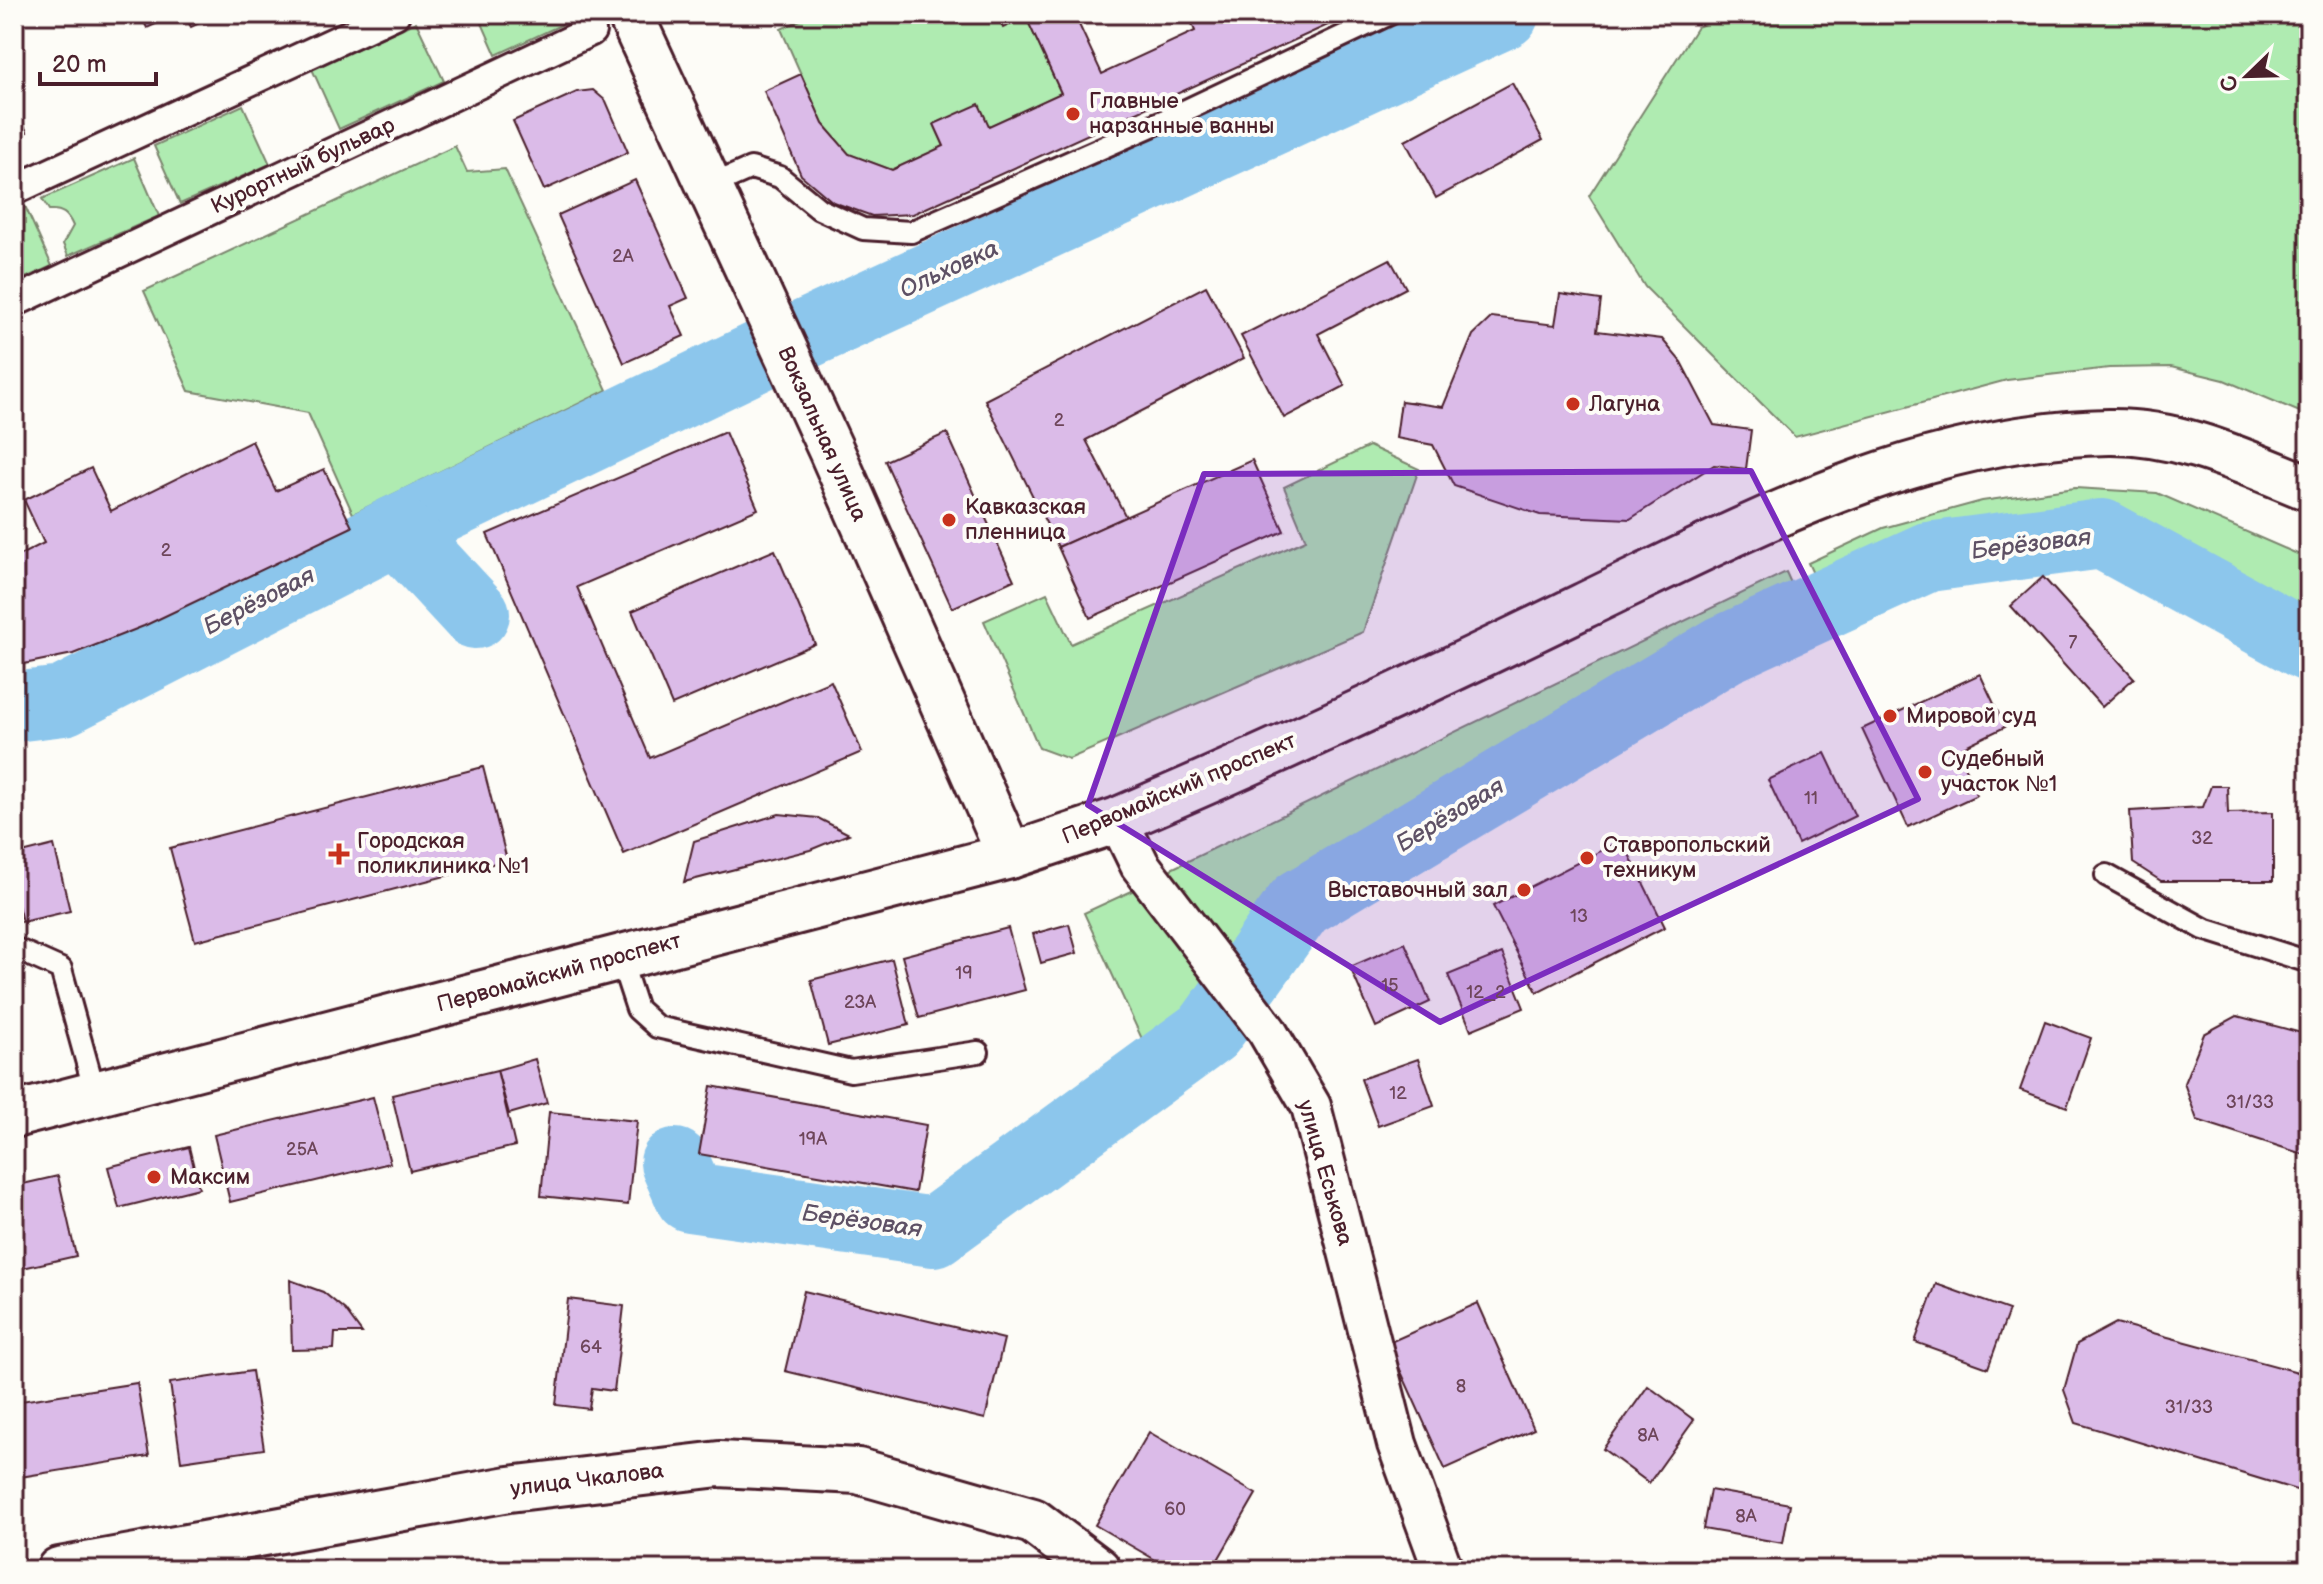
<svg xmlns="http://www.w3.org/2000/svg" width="2323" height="1584" viewBox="0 0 2323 1584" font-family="'Balsamiq Sans',sans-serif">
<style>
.green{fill:#afebb1;stroke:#7c856e;stroke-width:2}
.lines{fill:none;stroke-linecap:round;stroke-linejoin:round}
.river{stroke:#8cc6ec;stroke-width:70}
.building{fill:#dbbbe8;stroke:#4a1f2b;stroke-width:2}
.service-casing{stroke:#4a1f2b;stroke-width:26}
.pedestrian-casing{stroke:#4a1f2b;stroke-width:34}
.minor-casing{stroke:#4a1f2b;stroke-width:44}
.tertiary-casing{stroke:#4a1f2b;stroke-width:50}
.secondary-casing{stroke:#4a1f2b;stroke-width:50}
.service{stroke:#fdfcf7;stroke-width:20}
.pedestrian{stroke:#fdfcf7;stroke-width:28}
.minor{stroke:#fdfcf7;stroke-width:38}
.tertiary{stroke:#fdfcf7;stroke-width:44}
.secondary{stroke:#fdfcf7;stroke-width:44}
.marked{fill:#7b2cbf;fill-opacity:0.2;stroke:#7b2cbf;stroke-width:6;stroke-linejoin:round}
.poi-dot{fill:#c8321e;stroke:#fdfcf7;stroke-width:3}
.labels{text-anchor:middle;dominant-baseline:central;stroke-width:8;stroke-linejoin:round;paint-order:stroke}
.number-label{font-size:18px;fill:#6e465a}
.poi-label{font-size:22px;fill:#4a1f2b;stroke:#fdfcf7;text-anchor:start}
.street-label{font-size:22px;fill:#4a1f2b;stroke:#fdfcf7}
.water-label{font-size:24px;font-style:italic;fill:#5e5165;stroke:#fdfcf7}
</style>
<rect width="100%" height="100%" fill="#fdfcf7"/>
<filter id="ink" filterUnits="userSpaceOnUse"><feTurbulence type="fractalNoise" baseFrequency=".0125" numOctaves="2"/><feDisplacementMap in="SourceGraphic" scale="16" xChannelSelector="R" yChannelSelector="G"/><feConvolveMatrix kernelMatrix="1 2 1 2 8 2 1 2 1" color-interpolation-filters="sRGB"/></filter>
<g filter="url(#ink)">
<!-- green -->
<g class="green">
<polygon points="478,14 574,14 576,18 496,55"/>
<polygon points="813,14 1026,17 1061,93 989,126 934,124 944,146 892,170 849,154 823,124 781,29"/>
<polygon points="1731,14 2309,14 2309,416 2224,380 2171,367 2109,368 2007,380 1795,437 1645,287 1589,196 1697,27"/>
<polygon points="416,22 444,81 339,129 312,69"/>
<polygon points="243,105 270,164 180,204 154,146"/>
<polygon points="455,146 467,172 505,169 607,390 353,514 308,413 189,391 144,291"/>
<path d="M134,158L159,216L68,256L63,244L73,226C68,214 62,209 49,210L42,199Z"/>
<polygon points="25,206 52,266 14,283 14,211"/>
<polygon points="1369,446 1419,469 1363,632 1069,759 1039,748 984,621 1047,593 1071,644 1306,540 1284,487"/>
<polygon points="2075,488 2157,493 2309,559 2309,632 2103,523 1920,545 1821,591 1808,563 1883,528 1982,501"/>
<polygon points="1786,572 1799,601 1715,640 1294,892 1235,971 1163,873"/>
<polygon points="1134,890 1214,992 1199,1015 1148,1052 1084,913"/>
</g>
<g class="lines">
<!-- river -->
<g class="river">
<polyline points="397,530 780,346 1504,14"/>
<polyline points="14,707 63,701 397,530 475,614"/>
<polyline points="675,1163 690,1197 934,1232 1209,1031 1300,904 1724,650 1928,557 2102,534 2309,647"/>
</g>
</g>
<!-- building -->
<g class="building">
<polygon points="140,14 178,14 147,28"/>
<polygon points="184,14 219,14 191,27"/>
<polygon points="997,14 1079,14 1075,16 1102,74 1195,31 1188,14 1352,14 913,214 872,216 833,202 801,175 764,91 801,74 823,124 849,154 892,170 944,146 934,124 979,104 989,126 1061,93 1026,17 1003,28"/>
<polygon points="1512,83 1543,140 1436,198 1405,141"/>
<polygon points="593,90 606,101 628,152 544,190 513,121 577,92"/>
<polygon points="14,103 27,132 14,138"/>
<polygon points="635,180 688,298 670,306 684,336 624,363 558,215"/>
<polygon points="1390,259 1406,288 1318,334 1345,386 1284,418 1241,336"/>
<polygon points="1206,286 1244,358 1086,440 1126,517 1058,547 985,400"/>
<polygon points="1560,294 1601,300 1597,331 1662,339 1681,362 1714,425 1751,430 1746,469 1714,465 1630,519 1540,515 1454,486 1433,445 1396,438 1401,401 1443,407 1473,335 1492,317 1555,325"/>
<polygon points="725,432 758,509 577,587 650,758 831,681 862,752 624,854 487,534"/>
<polygon points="947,433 1014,580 952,608 885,461"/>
<polygon points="252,441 276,491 324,469 352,527 144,626 73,654 14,666 14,558 44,543 24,500 91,468 111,511"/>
<polygon points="1252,460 1284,531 1090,618 1058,547"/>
<polygon points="775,550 815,644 672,705 632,611"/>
<polygon points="2043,577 2134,678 2102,707 2011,606"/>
<polygon points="1980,674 2005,727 1957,750 1977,795 1908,827 1862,729"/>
<polygon points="1825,753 1855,816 1798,844 1768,780"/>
<polygon points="483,767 507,860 195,941 170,848"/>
<polygon points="2211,786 2227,786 2228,813 2273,812 2273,881 2161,881 2133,863 2130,811 2203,807"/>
<polygon points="779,814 818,818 849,834 810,850 684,882 694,841"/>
<polygon points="1622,840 1665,927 1537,992 1493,906"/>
<polygon points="54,845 70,911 22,922 14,888 14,855"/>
<polygon points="1069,924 1077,953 1041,963 1033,934"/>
<polygon points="1008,928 1025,990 919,1018 902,956"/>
<polygon points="1405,943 1430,1002 1376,1027 1350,967"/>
<polygon points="1502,953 1524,1008 1471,1030 1448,975"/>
<polygon points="892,959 909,1025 828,1045 811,980"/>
<polygon points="2237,1016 2309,1035 2309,1156 2197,1120 2184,1083 2204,1034"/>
<polygon points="2045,1021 2091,1038 2067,1107 2020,1090"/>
<polygon points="535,1059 547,1103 509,1114 497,1070"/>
<polygon points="1418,1059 1434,1106 1378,1126 1361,1079"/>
<polygon points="497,1070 515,1146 410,1171 392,1095"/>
<polygon points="711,1086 926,1125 915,1192 699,1154"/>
<polygon points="373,1097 390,1163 230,1202 214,1135"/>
<polygon points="549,1112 637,1121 628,1205 541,1196"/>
<polygon points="189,1147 199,1188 119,1208 108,1167"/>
<polygon points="58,1176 76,1256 14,1270 14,1186"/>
<polygon points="290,1280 323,1292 345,1310 362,1333 335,1333 334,1349 292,1350"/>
<polygon points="1936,1284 2009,1310 1988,1368 1915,1342"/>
<polygon points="804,1291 1004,1339 985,1419 785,1371"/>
<polygon points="568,1299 624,1306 614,1391 592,1388 589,1409 556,1405"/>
<polygon points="1478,1303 1534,1429 1445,1469 1388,1343"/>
<polygon points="2116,1323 2309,1375 2309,1512 2300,1491 2076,1423 2064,1390 2077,1344"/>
<polygon points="252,1371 264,1449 181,1461 170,1383"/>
<polygon points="137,1383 149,1456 14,1478 14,1402"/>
<polygon points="1648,1386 1694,1420 1649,1483 1603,1449"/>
<polygon points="1149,1432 1256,1494 1212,1570 1173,1570 1095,1525"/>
<polygon points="1710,1490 1790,1504 1783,1543 1703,1529"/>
</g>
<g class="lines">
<!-- service casing -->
<g class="service-casing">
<g id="service">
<polyline points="710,186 751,168 780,177 819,209 863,229 911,232 1165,120 1390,14"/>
<polyline points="2106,875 2204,929 2309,962"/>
<polyline points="14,948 61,969 96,1096"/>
<polyline points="620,957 637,1009 657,1027 851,1071 978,1052"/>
</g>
</g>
<!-- pedestrian casing -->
<g class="pedestrian-casing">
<g id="pedestrian">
<polyline points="14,190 395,14"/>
<polyline points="14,302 591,31"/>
</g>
</g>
<!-- minor casing -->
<g class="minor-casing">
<polyline id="minor" points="1118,820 1140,865 1267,1031 1311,1106 1397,1444 1443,1570"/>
</g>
<!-- tertiary casing -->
<g class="tertiary-casing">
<g id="tertiary">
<path d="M1010,856L1118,820L1171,797C1310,737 1447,672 1583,606C1751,525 1919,435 2109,432C2181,431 2244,462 2309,488"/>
<polyline points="59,1570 509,1489 719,1464 858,1471 1033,1521 1098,1570"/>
</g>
</g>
<!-- secondary casing -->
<g class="secondary-casing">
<polyline id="secondary" points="14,1115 1010,856 831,450 630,14"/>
</g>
<!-- service -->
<use href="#service" class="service"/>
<!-- pedestrian -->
<use href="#pedestrian" class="pedestrian"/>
<!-- minor -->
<use href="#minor" class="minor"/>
<!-- tertiary -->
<use href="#tertiary" class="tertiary"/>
<!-- secondary -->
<use href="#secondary" class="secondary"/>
</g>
</g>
<!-- marked area -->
<path class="marked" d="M1751,471L1918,799L1440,1022L1088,805L1204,474Z"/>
<!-- markers -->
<g class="poi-dot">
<circle cx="1073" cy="114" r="8"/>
<circle cx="1573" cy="404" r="8"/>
<circle cx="949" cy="520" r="8"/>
<circle cx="1890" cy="716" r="8"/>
<circle cx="1925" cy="772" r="8"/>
<path d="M335 842h8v8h8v8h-8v8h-8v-8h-8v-8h8z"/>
<circle cx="1587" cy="858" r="8"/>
<circle cx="1524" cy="890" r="8"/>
<circle cx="154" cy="1177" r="8"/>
</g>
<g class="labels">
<!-- number labels -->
<g class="number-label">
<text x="623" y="256">2А</text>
<text x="1059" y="420">2</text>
<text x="166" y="550">2</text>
<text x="2073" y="642">7</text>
<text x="1811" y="798">11</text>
<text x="2202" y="838">32</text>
<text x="1579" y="916">13</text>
<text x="964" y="973">19</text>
<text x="1390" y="985">15</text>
<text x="1486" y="992">12_2</text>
<text x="860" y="1002">23А</text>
<text x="1398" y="1093">12</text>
<text x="2250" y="1102">31/33</text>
<text x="813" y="1139">19А</text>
<text x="302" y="1149">25А</text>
<text x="591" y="1347">64</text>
<text x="1461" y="1386">8</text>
<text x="2189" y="1407">31/33</text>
<text x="1648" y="1435">8А</text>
<text x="1175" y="1509">60</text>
<text x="1746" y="1516">8А</text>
</g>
<!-- poi labels -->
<g class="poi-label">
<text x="1089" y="101">Главные<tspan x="1089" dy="25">нарзанные ванны</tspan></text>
<text x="1589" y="404">Лагуна</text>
<text x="965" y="507">Кавказская<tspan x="965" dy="25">пленница</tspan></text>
<text x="1906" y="716">Мировой суд</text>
<text x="1941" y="759">Судебный<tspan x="1941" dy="25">участок №1</tspan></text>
<text x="357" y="841">Городская<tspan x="357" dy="25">поликлиника №1</tspan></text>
<text x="1603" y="845">Ставропольский<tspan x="1603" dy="25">техникум</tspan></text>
<text x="1508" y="890" text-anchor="end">Выставочный зал</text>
<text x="170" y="1177">Максим</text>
</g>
<!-- street labels -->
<g class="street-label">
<text transform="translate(303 166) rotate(-25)">Курортный бульвар</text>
<text transform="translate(822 434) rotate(66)">Вокзальная улица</text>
<text transform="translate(1179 789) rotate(-23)">Первомайский проспект</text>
<text transform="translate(559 973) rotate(-15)">Первомайский проспект</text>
<text transform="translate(1325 1173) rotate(74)">улица Еськова</text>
<text transform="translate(587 1480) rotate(-7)">улица Чкалова</text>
</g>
<!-- water labels -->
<g class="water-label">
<text transform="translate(949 269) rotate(-25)">Ольховка</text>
<text transform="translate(2031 544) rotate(-7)">Берёзовая</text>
<text transform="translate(259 601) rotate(-27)">Берёзовая</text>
<text transform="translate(1450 815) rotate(-31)">Берёзовая</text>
<text transform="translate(862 1221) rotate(8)">Берёзовая</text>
</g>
</g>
<!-- margin -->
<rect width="2323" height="1584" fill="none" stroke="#fdfcf7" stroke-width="48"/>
<rect x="24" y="24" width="2275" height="1536" fill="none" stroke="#4a1f2b" stroke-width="3" filter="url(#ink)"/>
<!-- north arrow -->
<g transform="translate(2247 76) rotate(247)" stroke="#fdfcf7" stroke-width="6" paint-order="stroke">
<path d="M0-6L14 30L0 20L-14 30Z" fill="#4a1f2b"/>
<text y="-12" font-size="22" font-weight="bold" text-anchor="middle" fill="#4a1f2b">С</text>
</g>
<!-- scale -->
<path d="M40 72v12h116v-12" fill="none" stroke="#4a1f2b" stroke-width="4"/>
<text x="52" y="72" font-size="24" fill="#4a1f2b" stroke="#fdfcf7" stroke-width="6" paint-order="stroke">20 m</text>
</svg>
